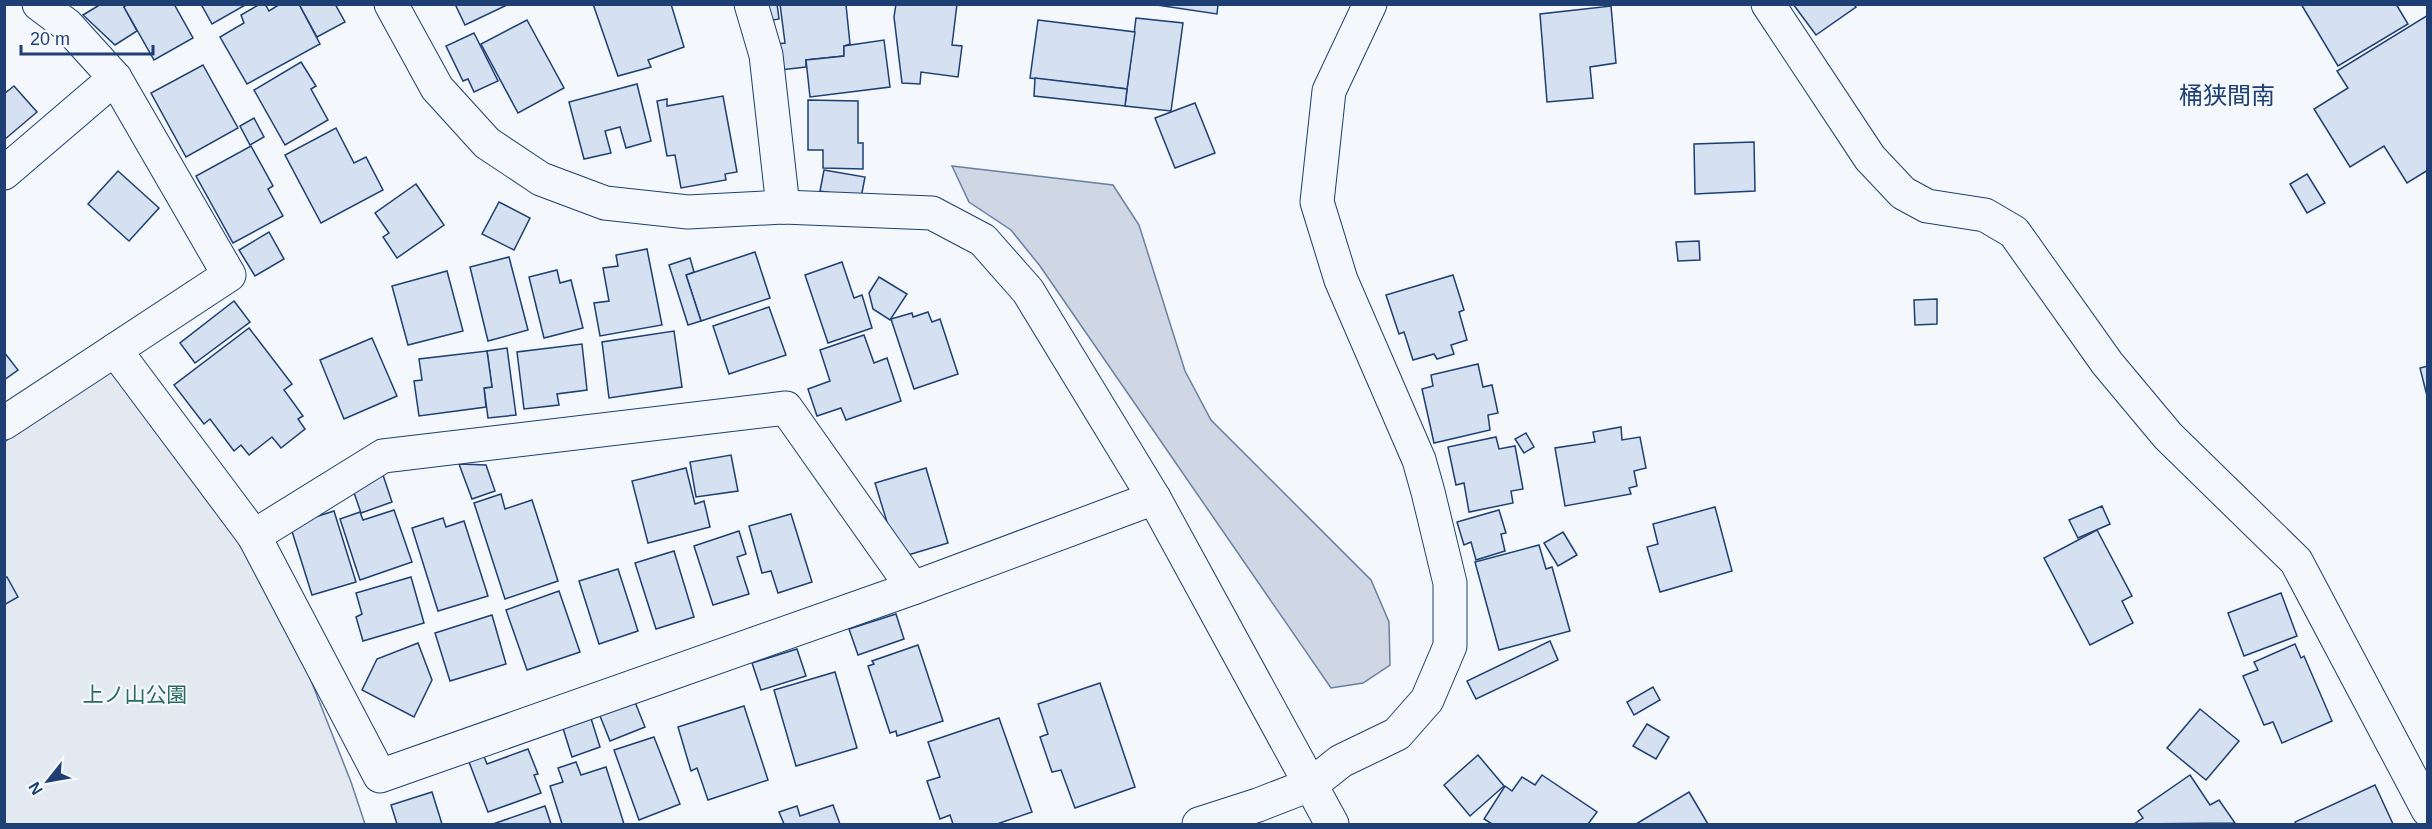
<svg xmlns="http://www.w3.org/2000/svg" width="2432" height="829" viewBox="0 0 2432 829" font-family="Arial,'Noto Sans JP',sans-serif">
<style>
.green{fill:#e3e9f0;stroke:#687fa3;stroke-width:1.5}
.water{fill:#cfd7e4;stroke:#687fa3;stroke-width:1.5}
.building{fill:#d5e0f0;stroke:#1d3f73;stroke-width:1.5}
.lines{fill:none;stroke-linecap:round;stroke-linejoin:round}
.street-casing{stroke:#1d3f73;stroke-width:35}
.street{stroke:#f4f7fb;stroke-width:33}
.labels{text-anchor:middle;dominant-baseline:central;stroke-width:4.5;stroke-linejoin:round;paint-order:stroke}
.park-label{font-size:21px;fill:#2c6c60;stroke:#f4f7fb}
.quarter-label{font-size:24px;fill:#1d3f73;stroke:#f4f7fb}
</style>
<rect width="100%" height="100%" fill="#f4f7fb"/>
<!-- green -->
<polygon class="green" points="115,350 254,536 351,782 365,824 5,824 5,442"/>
<!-- water -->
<polygon class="water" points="952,166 1113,185 1139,225 1185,371 1211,420 1371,580 1389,622 1390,665 1363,683 1331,688 1040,266 1011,230 969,202"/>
<!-- building -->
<g class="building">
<polygon points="101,4 128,4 124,7 137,31 115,45 83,15"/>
<polygon points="128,4 174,4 193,38 154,60 124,7"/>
<polygon points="201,4 247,4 212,24"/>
<polygon points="260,4 265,4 269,11 280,4 299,4 320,44 247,84 220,37 244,23 241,15"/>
<polygon points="299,4 335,4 345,22 317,37"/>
<polygon points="455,4 506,4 507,5 465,25"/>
<polygon points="593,4 671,4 684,47 648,60 651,67 618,76"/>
<polygon points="765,4 777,4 779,19 768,21"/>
<polygon points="780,4 846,5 850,44 844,46 844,56 806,60 806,67 780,70 777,44 785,43"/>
<polygon points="896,4 957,4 952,45 962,46 958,77 921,72 920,84 902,83 894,17"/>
<polygon points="1150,4 1218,4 1217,14"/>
<polygon points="1793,4 1854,4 1856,7 1816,35"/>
<polygon points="2301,4 2396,4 2408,24 2338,66"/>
<polygon points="1611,6 1616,63 1590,67 1593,98 1547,102 1540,14"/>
<polygon points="2428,15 2428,170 2407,183 2384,146 2350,167 2314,109 2348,88 2337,71"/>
<polygon points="1136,18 1183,23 1171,111 1125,106"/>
<polygon points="527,20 564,88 518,113 481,44"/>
<polygon points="1038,20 1135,32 1127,89 1030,78"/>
<polygon points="474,33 498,81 474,92 468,79 463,81 446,46"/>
<polygon points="884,40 890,87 810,97 806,60 844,56 844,46"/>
<polygon points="301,62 316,86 311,89 328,120 285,145 254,90"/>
<polygon points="203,65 238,128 186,157 151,93"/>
<polygon points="1035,78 1127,89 1125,106 1034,96"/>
<polygon points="637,84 651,141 626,148 620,127 605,131 611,153 584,159 569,102"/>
<polygon points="14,86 37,112 4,140 4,94"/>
<polygon points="723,96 737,172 725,174 726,180 681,188 675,155 667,156 657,101 667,99 667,106"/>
<polygon points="808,100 858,101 858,143 863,143 863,169 823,168 823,150 808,150"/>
<polygon points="1195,103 1215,153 1175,168 1155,118"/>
<polygon points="254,118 264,137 250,145 240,126"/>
<polygon points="336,128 354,163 366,157 383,190 321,223 285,155"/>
<polygon points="1754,142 1755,191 1695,194 1694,144"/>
<polygon points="251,146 273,186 268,189 283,216 233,243 196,176"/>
<polygon points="824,170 865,177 861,198 820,191"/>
<polygon points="118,171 159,208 129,241 88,204"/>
<polygon points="2307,174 2325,203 2307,213 2290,184"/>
<polygon points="416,184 444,225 397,258 383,237 389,233 375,213"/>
<polygon points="499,202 530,218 514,250 482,234"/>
<polygon points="269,232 284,259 255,276 239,250"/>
<polygon points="1699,241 1700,260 1678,261 1676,242"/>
<polygon points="647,249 662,325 600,336 594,303 609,301 603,268 618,266 616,255"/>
<polygon points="755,252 770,298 701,321 686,275"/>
<polygon points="509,257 528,330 488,341 470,267"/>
<polygon points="690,258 694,272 686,275 701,321 688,325 669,265"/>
<polygon points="842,262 854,298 862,295 872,328 828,343 805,275"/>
<polygon points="557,270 560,283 571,280 583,328 544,338 529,277"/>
<polygon points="447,271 463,331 408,345 392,286"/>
<polygon points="1453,275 1464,310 1459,312 1467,340 1451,345 1454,354 1437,359 1434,354 1413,360 1404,332 1399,334 1386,295"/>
<polygon points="879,277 907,294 890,320 873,309 869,293"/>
<polygon points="1937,299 1937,324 1915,325 1914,300"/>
<polygon points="234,301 250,322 195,363 180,343"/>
<polygon points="769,307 786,355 729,374 713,326"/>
<polygon points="928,312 932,322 940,319 958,374 914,389 891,319 912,313 913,317"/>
<polygon points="249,328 292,384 284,390 303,416 298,419 305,429 281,448 272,437 249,455 241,445 234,451 210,419 204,424 174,385"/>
<polygon points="674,331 682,387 609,398 602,342"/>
<polygon points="864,335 874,363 887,358 901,401 846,420 841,408 817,416 808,389 830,381 820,350"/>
<polygon points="372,338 397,396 344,419 320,360"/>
<polygon points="582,344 587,390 557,394 559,405 524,409 517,352"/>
<polygon points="507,348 516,415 488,418 484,388 492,387 487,351"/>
<polygon points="487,351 492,387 484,388 486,407 419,416 414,381 422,380 419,359"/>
<polygon points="4,352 18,370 4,380"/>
<polygon points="1478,364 1483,387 1492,385 1498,413 1488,415 1490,430 1434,443 1422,389 1433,386 1431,375"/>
<polygon points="2428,366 2428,400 2420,368"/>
<polygon points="1621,427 1622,440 1640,437 1646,468 1634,471 1637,486 1629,488 1631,494 1565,506 1555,448 1595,442 1593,432"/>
<polygon points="1526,433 1534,447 1524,453 1515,439"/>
<polygon points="1496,437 1499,449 1515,446 1523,489 1511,491 1513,503 1469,512 1464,483 1456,485 1448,447"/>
<polygon points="731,455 738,491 696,497 690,462"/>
<polygon points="459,464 486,465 495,491 472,499"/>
<polygon points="686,468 695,504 704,501 710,527 648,543 632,481"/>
<polygon points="926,468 948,543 898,558 875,483"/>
<polygon points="382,472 392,502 361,513 351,484"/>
<polygon points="501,494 505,509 532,500 558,581 505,599 474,503"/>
<polygon points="2102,506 2110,524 2078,538 2069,520"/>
<polygon points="1715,507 1732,571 1660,592 1647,547 1658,544 1653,524"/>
<polygon points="394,510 412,562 360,580 340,519 360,512 363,520"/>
<polygon points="1499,510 1506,533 1501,534 1505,551 1476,560 1471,542 1464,545 1457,522"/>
<polygon points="334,511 356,582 312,595 290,525"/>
<polygon points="791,514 812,582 778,593 771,571 762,573 749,526"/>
<polygon points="443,518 446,527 464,521 488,596 438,611 412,528"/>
<polygon points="2097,530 2132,596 2122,601 2133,623 2090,645 2044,558"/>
<polygon points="739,531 746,554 737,557 749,594 713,605 694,546"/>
<polygon points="1563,532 1577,555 1558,566 1544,543"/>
<polygon points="1539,545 1546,569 1552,567 1570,631 1499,650 1475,562"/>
<polygon points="674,551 694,617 656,629 635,563"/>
<polygon points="618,569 638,631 599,644 579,581"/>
<polygon points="7,577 18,597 4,605 4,579"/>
<polygon points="411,577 424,623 363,641 356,617 362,614 356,593"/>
<polygon points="559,591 580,652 527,670 506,610"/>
<polygon points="2281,593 2297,636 2244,656 2228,613"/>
<polygon points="896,614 904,639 858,655 849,629"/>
<polygon points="492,615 506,664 450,681 435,633"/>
<polygon points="1550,641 1558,660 1476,699 1467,681"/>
<polygon points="418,643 432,680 414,717 362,690 377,659"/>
<polygon points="2295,644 2301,658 2304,656 2332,721 2282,743 2273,722 2264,725 2243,676 2258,670 2254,662"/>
<polygon points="918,645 943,721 897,736 896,731 890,733 868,666 874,664 872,661"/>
<polygon points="797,649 806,676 761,690 752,663"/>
<polygon points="835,672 857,748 796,766 774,690"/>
<polygon points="1100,683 1135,787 1075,808 1061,770 1052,772 1040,737 1048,734 1038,704"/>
<polygon points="1653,687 1660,700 1634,715 1627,702"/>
<polygon points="633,697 645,727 610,741 598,711"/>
<polygon points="744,706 768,780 708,800 697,768 691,771 678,727"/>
<polygon points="2200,709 2239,741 2206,780 2167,748"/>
<polygon points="589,712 600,747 572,757 561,722"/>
<polygon points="999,718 1032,812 997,824 953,824 950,815 940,819 927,781 940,777 928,742"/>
<polygon points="1647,724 1669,737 1656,759 1633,746"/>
<polygon points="654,737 680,804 639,820 614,750"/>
<polygon points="481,749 487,764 528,749 538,774 534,775 541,793 488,812 466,754"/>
<polygon points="1478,755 1504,786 1470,816 1444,785"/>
<polygon points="576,762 581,775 606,767 624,824 562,824 550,786 563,782 558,768"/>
<polygon points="1542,775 1597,812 1588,824 1492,824 1484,819 1505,786 1512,791 1522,777 1535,785"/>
<polygon points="2190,775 2210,805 2219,800 2235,823 2134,824 2143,818 2138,811"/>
<polygon points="2375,785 2393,824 2296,824 2295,822"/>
<polygon points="432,792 442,824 397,824 391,805"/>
<polygon points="1689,792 1708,824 1636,824"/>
<polygon points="833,805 840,824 784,824 779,812 797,806 800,816"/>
<polygon points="545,806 551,824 493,824"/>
</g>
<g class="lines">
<!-- street casing -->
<g class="street-casing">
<g id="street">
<polyline points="391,4 437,88 487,143 541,179 605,203 688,212 783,207 932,213 983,240 1028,291 1154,498 1332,824"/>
<polyline points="751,4 766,55 783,207"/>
<polyline points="1768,4 1870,158 1903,193 1927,206 1985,215 2014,232 2107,363 2168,436 2296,561 2428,810"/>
<polyline points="4,173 115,78"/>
<polyline points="115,350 254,536 380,776 913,588 1154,498"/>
<polyline points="4,423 229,275 115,78 67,25 39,4"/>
<polyline points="254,536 383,456 786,408 913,588"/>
<polyline points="1199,824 1258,805 1312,784 1341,761 1397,734 1427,700 1450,646 1450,583 1428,492 1419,460 1341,280 1317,202 1329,91 1370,4"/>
</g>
</g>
<!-- street -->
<use href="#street" class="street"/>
</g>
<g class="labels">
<!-- park labels -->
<g class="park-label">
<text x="135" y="694">上ノ山公園</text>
</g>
<!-- quarter labels -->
<g class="quarter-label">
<text x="2227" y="95">桶狭間南</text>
</g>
</g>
<!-- border -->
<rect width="2432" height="829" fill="none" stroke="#1d3f73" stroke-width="12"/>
<!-- north arrow -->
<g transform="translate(48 781) rotate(239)" stroke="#f4f7fb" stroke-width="4.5" paint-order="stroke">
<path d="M0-4.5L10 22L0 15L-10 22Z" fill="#1d3f73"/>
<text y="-9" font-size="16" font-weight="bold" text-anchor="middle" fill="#1d3f73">N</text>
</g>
<!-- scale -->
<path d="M21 45v9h132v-9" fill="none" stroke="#1d3f73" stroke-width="3"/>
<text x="30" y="45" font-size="18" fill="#1d3f73" stroke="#f4f7fb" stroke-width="4.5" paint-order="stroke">20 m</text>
</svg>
